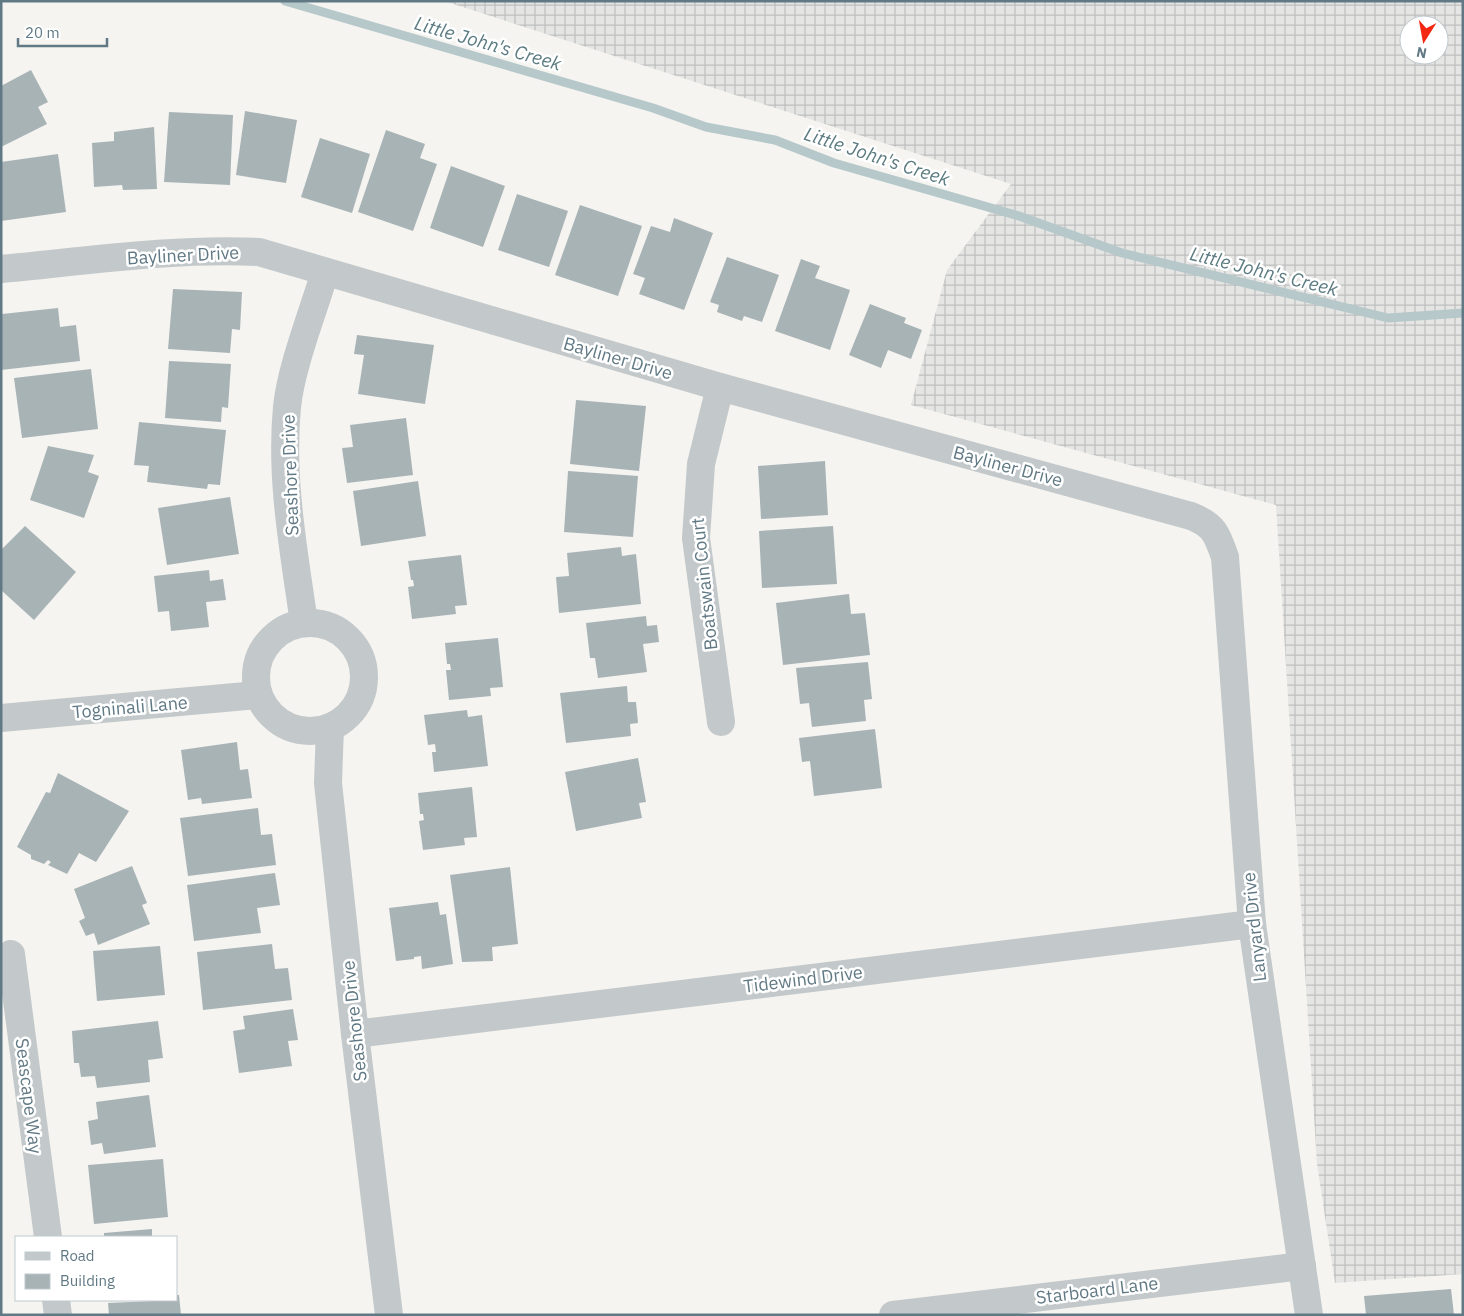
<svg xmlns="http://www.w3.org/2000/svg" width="1464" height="1316" viewBox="0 0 1464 1316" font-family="'IBM Plex Sans',sans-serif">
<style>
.industrial{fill:url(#industrial-grid);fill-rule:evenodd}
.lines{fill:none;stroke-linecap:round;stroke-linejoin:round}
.stream{stroke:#b7c8ca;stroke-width:9}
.building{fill:#a8b3b6}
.minor{stroke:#c3c8ca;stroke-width:28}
.labels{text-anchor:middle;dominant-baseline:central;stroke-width:5;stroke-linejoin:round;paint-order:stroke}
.street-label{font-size:18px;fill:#617984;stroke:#fff}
.water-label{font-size:19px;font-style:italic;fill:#5c7c82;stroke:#fff}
</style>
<defs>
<pattern id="industrial-grid" width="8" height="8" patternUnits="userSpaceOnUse" patternTransform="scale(1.25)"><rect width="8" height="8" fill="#e5e6e4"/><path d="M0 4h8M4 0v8" fill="none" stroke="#bdbfbe"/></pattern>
</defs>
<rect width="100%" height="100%" fill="#f5f4f0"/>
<!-- industrial -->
<path class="industrial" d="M444,1H1463V1274L1335,1283L1317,1164L1276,505L911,405L947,270L1011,184ZM1409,25H1439V55H1409Z"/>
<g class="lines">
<!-- stream -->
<polyline class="stream" points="285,1 653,108 706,127 775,140 834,163 1019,216 1122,253 1388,318 1463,313"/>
</g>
<!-- building -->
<g class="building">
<polygon points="31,70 48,102 38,107 47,124 1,147 1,86"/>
<polygon points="245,111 297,120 286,183 236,175"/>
<polygon points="169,112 233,115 230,185 164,182"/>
<polygon points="154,127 157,189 123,190 122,185 94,187 92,143 114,141 114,132"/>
<polygon points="386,130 425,144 420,158 437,164 413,231 358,212"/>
<polygon points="320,138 370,154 352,213 301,197"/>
<polygon points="58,154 66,212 1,221 1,162"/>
<polygon points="451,166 505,186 483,247 430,228"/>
<polygon points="517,194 568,211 549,267 498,250"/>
<polygon points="580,205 642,226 618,296 555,275"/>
<polygon points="674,218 713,233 684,310 639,294 645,278 633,274 651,226 670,232"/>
<polygon points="727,257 779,275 762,322 744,316 742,321 717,312 719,305 710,302"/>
<polygon points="801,259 820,266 815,278 850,290 830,350 775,331"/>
<polygon points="173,289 242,292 240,330 232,329 230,353 168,349"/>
<polygon points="870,304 906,318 904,323 922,330 911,359 888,350 881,368 849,355"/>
<polygon points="58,308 60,327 76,325 80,361 1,370 2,314"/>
<polygon points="357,335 434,345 425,404 358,394 364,355 354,354"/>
<polygon points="169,361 231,364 228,408 222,407 221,422 165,418"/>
<polygon points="91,369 98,429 22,438 14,378"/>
<polygon points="576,400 646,406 639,471 570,464"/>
<polygon points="406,418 413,475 347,483 342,448 353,447 350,425"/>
<polygon points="139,422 226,430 220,485 208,484 207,489 147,482 149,466 134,465"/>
<polygon points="48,446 94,455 88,472 99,476 84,518 30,500"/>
<polygon points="825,461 828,515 761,519 758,466"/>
<polygon points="568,471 638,476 633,537 564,532"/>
<polygon points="418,481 426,536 361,546 353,491"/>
<polygon points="230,497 239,554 167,565 158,508"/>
<polygon points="25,526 76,572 34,620 1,590 1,550"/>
<polygon points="833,526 837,584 762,588 759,531"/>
<polygon points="621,547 622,556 636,554 641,604 559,613 556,577 569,576 567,553"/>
<polygon points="461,555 467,605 455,606 456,614 412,619 408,587 414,586 413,580 411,580 408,561"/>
<polygon points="209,570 210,581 223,579 226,600 206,602 209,627 171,631 169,611 158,612 154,576"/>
<polygon points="849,594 851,614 865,613 870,655 783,665 776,603"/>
<polygon points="646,616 647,626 657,625 659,642 643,644 647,672 598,678 595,658 590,658 586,623"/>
<polygon points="498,638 503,687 490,688 491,696 449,700 446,670 451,670 450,664 447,664 445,643"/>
<polygon points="868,662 872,699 864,700 866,721 812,727 809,703 800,704 796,668"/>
<polygon points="627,686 628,702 636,702 638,723 630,724 631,736 566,743 560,693"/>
<polygon points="467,710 468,717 482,715 488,766 434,772 432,752 436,752 435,744 428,745 424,715"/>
<polygon points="875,729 882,788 814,796 810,761 802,762 799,738"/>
<polygon points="237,742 240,770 248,769 252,798 202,804 201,798 188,800 181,750"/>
<polygon points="638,758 646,802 639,803 642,818 576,831 565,772"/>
<polygon points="58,773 129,811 96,862 79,853 67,874 48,865 51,862 48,860 44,864 31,859 31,855 17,847 46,792 50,793"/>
<polygon points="472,787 477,837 464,838 465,845 423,850 419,821 424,820 423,814 420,814 418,793"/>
<polygon points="258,808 261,835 272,834 276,865 188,876 180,818"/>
<polygon points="132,866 147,903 142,905 150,924 98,945 94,933 86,936 79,921 85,918 74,889"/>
<polygon points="510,867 518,944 492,947 493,961 462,962 450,875"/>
<polygon points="275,873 280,905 257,908 261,933 194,941 187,885"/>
<polygon points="438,902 440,915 446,914 453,964 422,969 421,956 414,957 414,959 396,961 389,908"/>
<polygon points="272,944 275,969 288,968 292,1000 203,1010 197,952"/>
<polygon points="160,946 165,995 97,1001 93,951"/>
<polygon points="293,1009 298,1040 288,1041 292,1066 239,1073 233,1031 245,1029 243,1016"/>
<polygon points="158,1021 163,1058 148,1060 150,1082 97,1088 95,1076 81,1077 79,1063 74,1063 72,1031"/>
<polygon points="149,1095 156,1147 104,1154 102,1143 91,1145 88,1121 98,1119 96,1102"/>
<polygon points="163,1159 168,1217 94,1224 88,1165"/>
<polygon points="152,1229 152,1237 104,1237 104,1233"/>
<polygon points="1451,1289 1454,1315 1366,1315 1364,1296"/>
<polygon points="176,1295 179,1295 181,1315 109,1315 108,1303 176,1300"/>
</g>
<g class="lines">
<!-- minor -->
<g class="minor">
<path d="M1,269C86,261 173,248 259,252L720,387L1191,516C1214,525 1217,534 1225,557L1252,924L1309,1315"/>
<polyline points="720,387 701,464 696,538 721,722"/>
<path d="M304,623C294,552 280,479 287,407C291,367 313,312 325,272"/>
<circle cx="310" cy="677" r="54"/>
<polyline points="1,718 258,695"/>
<polyline points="330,727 328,783 355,1034 389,1315"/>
<polyline points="11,954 48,1237"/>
<polyline points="355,1034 1252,924"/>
<polyline points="56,1300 58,1315"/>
<polyline points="893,1315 1302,1266"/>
</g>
</g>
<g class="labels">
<!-- street labels -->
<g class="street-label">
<text transform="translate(183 255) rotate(-3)">Bayliner Drive</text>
<text transform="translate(618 358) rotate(16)">Bayliner Drive</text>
<text transform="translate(1008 466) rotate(15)">Bayliner Drive</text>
<text transform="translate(290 475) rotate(-92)">Seashore Drive</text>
<text transform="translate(704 584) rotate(-96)">Boatswain Court</text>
<text transform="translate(130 707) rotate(-5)">Togninali Lane</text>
<text transform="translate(1254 927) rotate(-96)">Lanyard Drive</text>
<text transform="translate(803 979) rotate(-7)">Tidewind Drive</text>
<text transform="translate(354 1021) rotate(-96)">Seashore Drive</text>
<text transform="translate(29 1096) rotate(83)">Seascape Way</text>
<text transform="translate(1097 1290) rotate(-7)">Starboard Lane</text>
</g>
<!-- water labels -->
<g class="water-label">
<text transform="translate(488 43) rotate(16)">Little John's Creek</text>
<text transform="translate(877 156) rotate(18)">Little John's Creek</text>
<text transform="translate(1264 271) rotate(14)">Little John's Creek</text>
</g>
</g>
<!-- border -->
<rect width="1464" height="1316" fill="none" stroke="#617984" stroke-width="5"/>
<!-- legend -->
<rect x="15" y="1236" width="162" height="65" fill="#ffffff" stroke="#c0c9ce"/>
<rect x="25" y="1252" width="25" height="8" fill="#c3c8ca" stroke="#c0c9ce"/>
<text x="60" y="1261" font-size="15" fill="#617984">Road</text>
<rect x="25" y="1274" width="25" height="15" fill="#a8b3b6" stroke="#c0c9ce"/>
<text x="60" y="1286" font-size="15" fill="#617984">Building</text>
<!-- north arrow -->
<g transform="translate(1424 40) rotate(191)"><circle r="24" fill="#ffffff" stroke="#c0c9ce"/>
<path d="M0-4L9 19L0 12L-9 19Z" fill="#f22812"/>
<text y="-8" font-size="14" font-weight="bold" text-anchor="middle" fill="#617984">N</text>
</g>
<!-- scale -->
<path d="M18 38v8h89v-8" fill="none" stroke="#617984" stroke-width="2.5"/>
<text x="25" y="38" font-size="15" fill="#617984" stroke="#ffffff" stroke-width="4" paint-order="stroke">20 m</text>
</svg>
